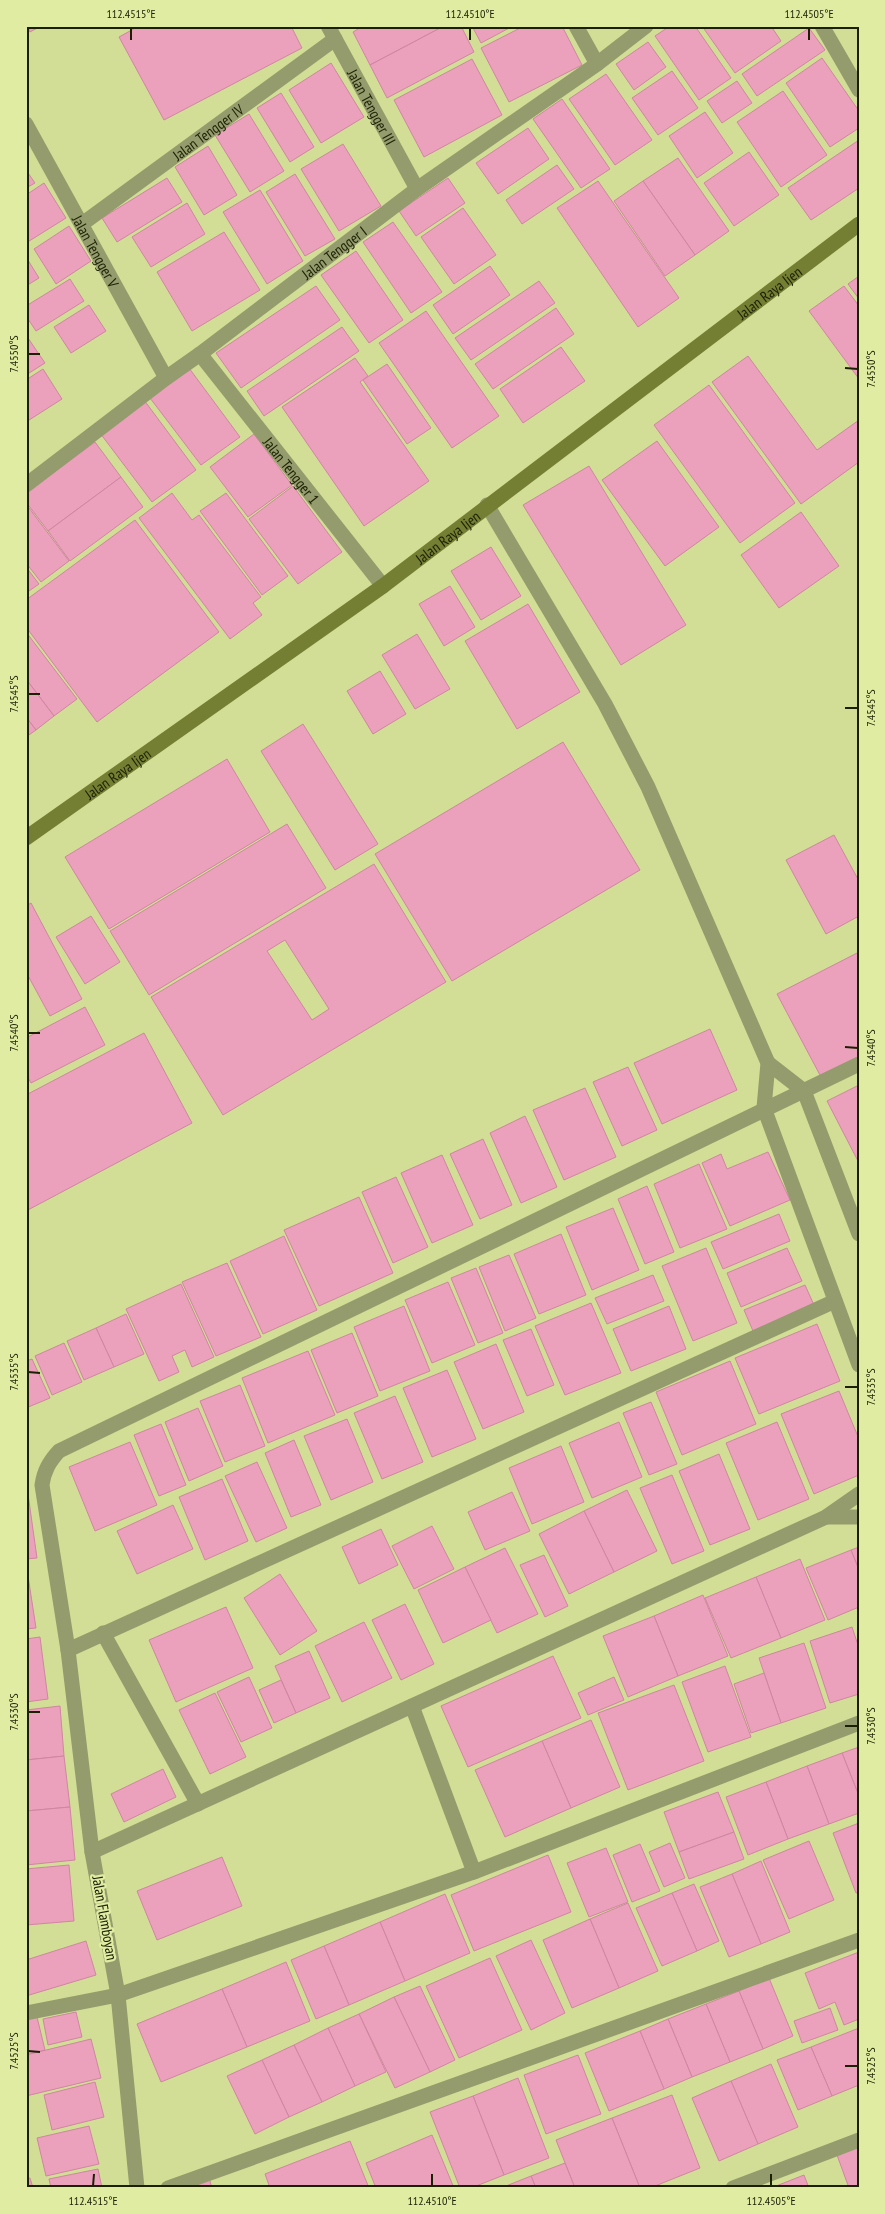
<svg xmlns="http://www.w3.org/2000/svg" width="885" height="2214" viewBox="0 0 885 2214" font-family="'PT Sans Narrow',sans-serif">
<style>
.building{fill:#eba0bc;stroke:#cf86a1;fill-rule:evenodd}
.lines{fill:none;stroke-linecap:round;stroke-linejoin:round}
.street{stroke:#949c6d;stroke-width:15}
.secondary{stroke:#757f33;stroke-width:15}
.ticks{fill:none;stroke:#1c2003;stroke-width:2}
.labels{text-anchor:middle;dominant-baseline:central;stroke-width:4.5;stroke-linejoin:round;paint-order:stroke}
.street-label{font-size:15px;fill:#1c2003;stroke:#dfeca2}
.neatline{fill:none;stroke:#1c2003;stroke-width:2}
.ticks-label{font-size:12px;text-anchor:middle;fill:#1c2003}
</style>
<rect width="100%" height="100%" fill="#d2de95"/>
<!-- building -->
<g class="building">
<polygon points="27,26 41,26 30,32"/>
<polygon points="139,26 291,26 302,48 164,120 119,37"/>
<polygon points="363,26 444,26 370,65 353,32"/>
<polygon points="444,26 461,26 474,52 387,98 370,65"/>
<polygon points="472,26 513,26 481,43"/>
<polygon points="524,26 562,26 582,65 509,102 481,48"/>
<polygon points="670,26 695,26 731,78 699,100 655,36"/>
<polygon points="702,26 771,26 781,41 735,73"/>
<polygon points="809,28 825,50 757,96 742,74"/>
<polygon points="648,42 666,67 634,90 616,64"/>
<polygon points="822,58 859,111 859,128 830,147 786,83"/>
<polygon points="472,59 502,115 424,157 394,100"/>
<polygon points="331,63 364,117 321,143 289,90"/>
<polygon points="672,71 698,108 658,135 632,98"/>
<polygon points="606,74 652,140 615,165 569,99"/>
<polygon points="737,81 752,103 722,123 707,101"/>
<polygon points="783,91 827,155 781,187 737,122"/>
<polygon points="281,93 314,147 290,162 257,108"/>
<polygon points="562,99 610,169 581,188 533,119"/>
<polygon points="705,112 733,153 697,178 669,136"/>
<polygon points="249,114 284,171 250,192 215,135"/>
<polygon points="528,128 549,159 498,194 476,163"/>
<polygon points="859,140 859,188 811,220 788,188"/>
<polygon points="343,144 381,206 339,231 301,169"/>
<polygon points="208,146 237,195 204,215 175,167"/>
<polygon points="749,152 779,195 734,226 704,183"/>
<polygon points="678,158 729,231 695,255 643,181"/>
<polygon points="557,165 574,189 522,224 506,200"/>
<polygon points="26,170 35,183 26,188"/>
<polygon points="295,174 335,239 305,256 266,192"/>
<polygon points="167,178 182,202 117,242 102,218"/>
<polygon points="448,178 465,203 416,236 399,211"/>
<polygon points="598,181 679,298 638,327 557,208"/>
<polygon points="643,181 695,255 665,276 614,201"/>
<polygon points="44,183 66,218 26,243 26,195"/>
<polygon points="260,190 303,261 267,284 223,212"/>
<polygon points="187,203 205,234 151,267 132,237"/>
<polygon points="463,208 496,255 454,284 421,237"/>
<polygon points="393,222 442,292 411,313 363,242"/>
<polygon points="69,226 91,261 56,284 34,249"/>
<polygon points="224,232 260,290 192,331 157,272"/>
<polygon points="356,251 403,320 369,343 321,275"/>
<polygon points="26,257 39,278 26,286"/>
<polygon points="490,266 510,295 453,334 433,305"/>
<polygon points="859,276 859,299 848,284"/>
<polygon points="70,279 84,301 36,331 26,316 26,306"/>
<polygon points="539,281 555,303 471,360 455,338"/>
<polygon points="316,286 340,320 241,388 216,353"/>
<polygon points="844,286 859,306 859,379 809,311"/>
<polygon points="89,305 106,331 71,353 54,327"/>
<polygon points="556,308 574,334 493,389 475,364"/>
<polygon points="426,311 499,416 452,448 379,343"/>
<polygon points="342,327 359,351 264,416 247,391"/>
<polygon points="28,338 45,363 26,375 26,339"/>
<polygon points="561,347 585,381 523,423 500,389"/>
<polygon points="748,356 817,450 859,420 859,462 801,504 712,382"/>
<polygon points="355,358 368,376 360,382 429,481 364,526 282,407"/>
<polygon points="387,364 431,428 407,444 363,380"/>
<polygon points="189,368 240,437 201,465 150,398"/>
<polygon points="43,369 62,399 26,422 26,380"/>
<polygon points="709,385 795,503 740,543 654,425"/>
<polygon points="144,400 196,470 152,502 100,433"/>
<polygon points="254,434 292,485 248,517 210,467"/>
<polygon points="657,441 719,527 665,566 602,480"/>
<polygon points="95,442 121,477 48,531 26,502 26,493"/>
<polygon points="589,466 686,625 621,665 523,505"/>
<polygon points="121,477 143,507 70,561 48,531"/>
<polygon points="293,486 342,552 298,584 249,519"/>
<polygon points="172,493 192,520 199,515 261,597 253,603 262,615 230,639 139,518"/>
<polygon points="226,493 288,576 262,595 200,511"/>
<polygon points="26,504 69,561 41,582 26,563"/>
<polygon points="801,512 839,566 779,608 741,555"/>
<polygon points="135,520 219,632 97,722 26,627 26,600"/>
<polygon points="491,547 521,596 481,620 451,571"/>
<polygon points="26,567 39,584 26,593"/>
<polygon points="450,586 475,627 444,646 419,604"/>
<polygon points="528,604 580,692 517,729 465,641"/>
<polygon points="26,632 77,699 54,716 26,679"/>
<polygon points="417,634 450,689 415,709 382,655"/>
<polygon points="380,671 406,714 373,734 347,691"/>
<polygon points="26,679 54,716 36,730 26,717"/>
<polygon points="26,717 36,730 26,737"/>
<polygon points="303,724 378,844 335,870 261,751"/>
<polygon points="563,742 640,870 452,981 375,854"/>
<polygon points="227,759 270,832 109,929 65,857"/>
<polygon points="287,824 326,888 149,995 110,931"/>
<polygon points="834,835 859,881 859,916 826,934 786,860"/>
<path d="M374,864L446,982L223,1115L151,997ZM285,940L329,1009L312,1020L267,951Z"/>
<polygon points="31,903 82,999 50,1016 26,972 26,906"/>
<polygon points="91,916 120,962 85,984 56,937"/>
<polygon points="859,952 859,1058 821,1077 777,994"/>
<polygon points="85,1007 105,1045 31,1083 26,1074 26,1038"/>
<polygon points="710,1029 737,1090 662,1124 634,1063"/>
<polygon points="144,1033 192,1123 26,1211 26,1095"/>
<polygon points="628,1067 657,1130 622,1146 593,1082"/>
<polygon points="859,1085 859,1163 827,1101"/>
<polygon points="585,1088 616,1157 564,1180 533,1110"/>
<polygon points="525,1116 557,1187 521,1203 490,1133"/>
<polygon points="483,1139 512,1205 480,1219 450,1154"/>
<polygon points="768,1152 790,1200 730,1226 702,1163 721,1154 727,1169"/>
<polygon points="442,1155 473,1225 432,1243 401,1173"/>
<polygon points="699,1164 727,1229 680,1248 654,1184"/>
<polygon points="396,1177 428,1247 393,1263 362,1192"/>
<polygon points="647,1186 674,1252 645,1264 618,1199"/>
<polygon points="359,1197 393,1273 319,1306 284,1230"/>
<polygon points="613,1208 639,1270 592,1290 566,1227"/>
<polygon points="779,1214 790,1241 723,1269 711,1242"/>
<polygon points="561,1234 586,1295 539,1314 514,1254"/>
<polygon points="284,1236 317,1310 263,1334 230,1261"/>
<polygon points="706,1248 737,1323 693,1341 662,1266"/>
<polygon points="787,1248 802,1281 741,1307 727,1273"/>
<polygon points="509,1255 536,1318 505,1331 479,1267"/>
<polygon points="227,1263 261,1337 216,1356 182,1282"/>
<polygon points="476,1268 503,1333 478,1343 451,1278"/>
<polygon points="653,1275 664,1301 607,1324 595,1298"/>
<polygon points="448,1282 475,1345 432,1363 405,1300"/>
<polygon points="181,1284 214,1357 192,1367 185,1350 172,1356 179,1372 159,1381 126,1309"/>
<polygon points="805,1285 814,1305 753,1331 744,1310"/>
<polygon points="591,1303 621,1373 565,1395 535,1326"/>
<polygon points="404,1306 430,1371 380,1391 354,1327"/>
<polygon points="669,1306 686,1349 631,1371 613,1329"/>
<polygon points="126,1314 144,1354 114,1367 96,1328"/>
<polygon points="817,1324 840,1381 759,1414 735,1358"/>
<polygon points="96,1328 114,1367 84,1380 67,1341"/>
<polygon points="531,1329 554,1385 527,1396 503,1340"/>
<polygon points="352,1333 378,1396 337,1413 311,1350"/>
<polygon points="64,1343 82,1382 52,1395 35,1356"/>
<polygon points="496,1344 524,1412 483,1429 454,1362"/>
<polygon points="308,1351 335,1415 268,1443 242,1378"/>
<polygon points="32,1359 50,1398 26,1408 26,1361"/>
<polygon points="730,1361 756,1424 682,1455 656,1392"/>
<polygon points="447,1370 476,1439 432,1457 403,1388"/>
<polygon points="240,1385 265,1446 225,1462 200,1401"/>
<polygon points="839,1391 859,1439 859,1475 814,1494 781,1414"/>
<polygon points="395,1396 423,1462 382,1479 354,1413"/>
<polygon points="651,1402 677,1464 649,1475 623,1413"/>
<polygon points="198,1408 223,1466 189,1481 165,1422"/>
<polygon points="347,1419 373,1482 331,1500 304,1436"/>
<polygon points="619,1422 642,1477 592,1498 569,1443"/>
<polygon points="777,1422 809,1499 758,1520 726,1443"/>
<polygon points="161,1424 186,1485 159,1496 134,1435"/>
<polygon points="294,1440 321,1505 291,1517 265,1453"/>
<polygon points="130,1442 157,1505 95,1531 69,1467"/>
<polygon points="561,1446 584,1502 532,1524 509,1468"/>
<polygon points="719,1454 750,1529 710,1545 679,1471"/>
<polygon points="257,1462 287,1528 256,1542 225,1476"/>
<polygon points="672,1475 704,1551 672,1564 640,1488"/>
<polygon points="222,1479 248,1541 205,1560 179,1497"/>
<polygon points="27,1487 37,1558 26,1559 26,1487"/>
<polygon points="627,1490 657,1551 614,1572 584,1511"/>
<polygon points="512,1492 530,1531 485,1550 468,1512"/>
<polygon points="173,1505 193,1549 137,1574 117,1531"/>
<polygon points="584,1511 614,1572 569,1594 539,1534"/>
<polygon points="432,1526 454,1569 414,1589 392,1546"/>
<polygon points="381,1529 398,1565 359,1584 342,1547"/>
<polygon points="859,1547 859,1570 851,1550"/>
<polygon points="505,1548 538,1614 497,1633 465,1567"/>
<polygon points="851,1550 859,1570 859,1607 828,1620 806,1568"/>
<polygon points="544,1555 568,1606 545,1617 520,1565"/>
<polygon points="800,1559 825,1620 781,1638 756,1577"/>
<polygon points="26,1563 36,1628 26,1629"/>
<polygon points="465,1567 491,1620 443,1643 418,1590"/>
<polygon points="280,1574 317,1631 280,1655 244,1598"/>
<polygon points="756,1577 781,1638 731,1658 705,1598"/>
<polygon points="703,1595 728,1656 678,1676 654,1616"/>
<polygon points="405,1604 434,1664 401,1680 372,1620"/>
<polygon points="226,1607 253,1668 176,1702 149,1640"/>
<polygon points="654,1616 678,1676 628,1697 603,1636"/>
<polygon points="364,1622 392,1678 342,1702 315,1646"/>
<polygon points="852,1627 859,1648 859,1694 830,1703 810,1641"/>
<polygon points="40,1637 48,1699 26,1702 26,1639"/>
<polygon points="804,1643 826,1708 781,1723 759,1658"/>
<polygon points="309,1651 330,1698 296,1713 275,1666"/>
<polygon points="553,1656 581,1718 468,1767 441,1706"/>
<polygon points="725,1666 751,1737 708,1752 682,1682"/>
<polygon points="764,1673 781,1723 751,1733 734,1684"/>
<polygon points="249,1677 272,1728 241,1742 217,1692"/>
<polygon points="614,1677 624,1700 588,1715 578,1693"/>
<polygon points="281,1680 296,1713 274,1723 259,1690"/>
<polygon points="674,1685 704,1761 628,1790 598,1713"/>
<polygon points="215,1693 246,1757 210,1774 179,1710"/>
<polygon points="60,1706 64,1756 26,1760 26,1710"/>
<polygon points="591,1720 620,1787 571,1808 542,1741"/>
<polygon points="542,1741 571,1808 505,1837 475,1770"/>
<polygon points="859,1747 859,1796 842,1753"/>
<polygon points="842,1753 859,1796 859,1813 829,1824 807,1766"/>
<polygon points="64,1756 70,1807 26,1811 26,1760"/>
<polygon points="807,1766 829,1824 788,1839 766,1782"/>
<polygon points="163,1769 176,1797 124,1822 111,1794"/>
<polygon points="766,1782 788,1839 748,1855 726,1797"/>
<polygon points="718,1792 734,1832 679,1852 664,1812"/>
<polygon points="70,1807 75,1860 26,1865 26,1811"/>
<polygon points="859,1823 859,1892 856,1893 833,1833"/>
<polygon points="734,1832 744,1859 689,1879 679,1852"/>
<polygon points="809,1841 834,1900 789,1919 763,1860"/>
<polygon points="670,1843 685,1878 664,1887 649,1852"/>
<polygon points="640,1844 660,1891 632,1902 613,1855"/>
<polygon points="606,1848 628,1902 589,1917 567,1863"/>
<polygon points="548,1855 571,1912 474,1951 451,1895"/>
<polygon points="222,1857 242,1906 157,1940 137,1891"/>
<polygon points="761,1861 790,1932 761,1944 732,1874"/>
<polygon points="69,1865 74,1921 26,1925 26,1869"/>
<polygon points="732,1874 761,1944 729,1957 700,1887"/>
<polygon points="694,1884 719,1941 697,1951 672,1893"/>
<polygon points="672,1893 697,1951 662,1966 636,1908"/>
<polygon points="445,1894 470,1953 405,1981 380,1922"/>
<polygon points="628,1903 658,1971 619,1988 590,1919"/>
<polygon points="590,1919 619,1988 572,2008 543,1940"/>
<polygon points="380,1922 405,1981 349,2005 324,1946"/>
<polygon points="531,1940 565,2013 531,2030 496,1956"/>
<polygon points="86,1941 96,1975 26,1996 26,1960"/>
<polygon points="324,1946 349,2005 316,2019 291,1960"/>
<polygon points="859,1952 859,2019 844,2025 835,2002 819,2009 805,1973"/>
<polygon points="490,1958 522,2030 459,2058 426,1986"/>
<polygon points="286,1962 310,2021 247,2047 222,1989"/>
<polygon points="769,1978 793,2036 763,2049 739,1991"/>
<polygon points="420,1986 455,2060 430,2072 394,1997"/>
<polygon points="222,1989 247,2047 161,2082 137,2024"/>
<polygon points="739,1991 763,2049 730,2062 706,2004"/>
<polygon points="394,1997 430,2072 395,2088 359,2014"/>
<polygon points="706,2004 730,2062 692,2077 668,2019"/>
<polygon points="830,2008 838,2030 802,2043 794,2021"/>
<polygon points="76,2012 82,2037 48,2045 43,2019"/>
<polygon points="359,2014 386,2072 355,2086 328,2028"/>
<polygon points="37,2017 45,2050 26,2055 26,2020"/>
<polygon points="668,2019 692,2077 664,2089 640,2031"/>
<polygon points="328,2028 355,2086 322,2102 294,2045"/>
<polygon points="859,2028 859,2085 832,2096 811,2047"/>
<polygon points="640,2031 664,2089 609,2111 585,2053"/>
<polygon points="91,2039 101,2078 26,2096 26,2055"/>
<polygon points="294,2045 322,2102 289,2117 262,2060"/>
<polygon points="811,2047 832,2096 798,2110 777,2060"/>
<polygon points="578,2055 601,2114 546,2134 524,2075"/>
<polygon points="262,2060 289,2117 255,2134 227,2076"/>
<polygon points="771,2064 798,2127 758,2144 731,2081"/>
<polygon points="518,2078 549,2158 504,2175 473,2096"/>
<polygon points="731,2081 758,2144 719,2161 692,2098"/>
<polygon points="95,2082 104,2117 52,2130 44,2095"/>
<polygon points="672,2095 700,2168 650,2188 640,2188 612,2118"/>
<polygon points="473,2096 504,2175 471,2188 460,2188 430,2112"/>
<polygon points="612,2118 640,2188 575,2188 556,2140"/>
<polygon points="89,2126 99,2164 46,2176 37,2138"/>
<polygon points="432,2135 454,2188 376,2188 366,2163"/>
<polygon points="350,2141 369,2188 270,2188 265,2174"/>
<polygon points="859,2147 859,2188 849,2188 837,2155"/>
<polygon points="565,2163 575,2188 536,2188 531,2176"/>
<polygon points="98,2169 102,2188 51,2188 49,2179"/>
<polygon points="804,2175 809,2188 771,2188"/>
<polygon points="531,2176 536,2188 501,2188"/>
<polygon points="30,2178 33,2188 26,2188 26,2179"/>
<polygon points="209,2178 212,2188 185,2188"/>
</g>
<g class="lines">
<!-- street -->
<g class="street">
<path id="s1" d="M328,26L417,189"/>
<polyline points="576,26 597,64"/>
<polyline points="822,26 859,90"/>
<path id="s2" d="M26,124L166,378"/>
<path id="s3" d="M82,224L335,39"/>
<path id="s4" d="M200,354L383,586"/>
<path id="s5" d="M26,485L166,378L200,354L417,189L597,64L646,26"/>
<polyline points="487,505 605,704 648,787 768,1063 764,1108 859,1365"/>
<polyline points="768,1063 804,1091 859,1234"/>
<polyline points="826,1517 859,1517"/>
<polyline points="103,1633 198,1804"/>
<polyline points="68,1650 835,1301"/>
<polyline points="412,1706 474,1872"/>
<polyline points="92,1852 826,1517 859,1494"/>
<polyline points="26,2013 118,1995 474,1872 859,1723"/>
<path d="M137,2188L118,1995L92,1852L68,1650L42,1485C44,1471 49,1462 59,1451L859,1064"/>
<polyline points="168,2188 859,1940"/>
<polyline points="733,2188 859,2140"/>
</g>
<!-- secondary -->
<path class="secondary" id="s6" d="M26,838L383,586L859,224"/>
</g>
<!-- ticks -->
<path class="ticks" d="M131,40V28M470,40V28M809,40V28M28,354H40M845,368L858,369M28,694H40M845,708H858M28,1033H40M845,1047L858,1048M28,1372L40,1373M845,1387H858M28,1712H40M845,1726H858M28,2051L40,2052M845,2066H858M93,2186L94,2174M432,2186V2174M771,2186V2174"/>
<g class="labels">
<!-- street labels -->
<g class="street-label">
<text stroke="none"><textPath href="#s1" startOffset="92">Jalan Tengger III</textPath></text>
<text stroke="none"><textPath href="#s3" startOffset="156">Jalan Tengger IV</textPath></text>
<text stroke="none"><textPath href="#s2" startOffset="145">Jalan Tengger V</textPath></text>
<text stroke="none"><textPath href="#s5" startOffset="386">Jalan Tengger I</textPath></text>
<text stroke="none"><textPath href="#s6" startOffset="922">Jalan Raya Ijen</textPath></text>
<text stroke="none"><textPath href="#s4" startOffset="148">Jalan Tengger 1</textPath></text>
<text stroke="none"><textPath href="#s6" startOffset="518">Jalan Raya Ijen</textPath></text>
<text stroke="none"><textPath href="#s6" startOffset="112">Jalan Raya Ijen</textPath></text>
<text transform="translate(105 1918) rotate(80)">Jalan Flamboyan</text>
</g>
</g>
<!-- border -->
<rect width="885" height="2214" fill="none" stroke="#dfeca2" stroke-width="55"/>
<rect x="28" y="28" width="830" height="2158" class="neatline"/>
<g class="ticks-label">
<text x="131" y="18">112.4515°E</text>
<text x="470" y="18">112.4510°E</text>
<text x="809" y="18">112.4505°E</text>
<text transform="translate(14 354) rotate(-90)" y="4">7.4550°S</text>
<text transform="translate(871 369) rotate(-90)" y="4">7.4550°S</text>
<text transform="translate(14 694) rotate(-90)" y="4">7.4545°S</text>
<text transform="translate(871 708) rotate(-90)" y="4">7.4545°S</text>
<text transform="translate(14 1033) rotate(-90)" y="4">7.4540°S</text>
<text transform="translate(871 1048) rotate(-90)" y="4">7.4540°S</text>
<text transform="translate(14 1372) rotate(-90)" y="4">7.4535°S</text>
<text transform="translate(871 1387) rotate(-90)" y="4">7.4535°S</text>
<text transform="translate(14 1712) rotate(-90)" y="4">7.4530°S</text>
<text transform="translate(871 1726) rotate(-90)" y="4">7.4530°S</text>
<text transform="translate(14 2051) rotate(-90)" y="4">7.4525°S</text>
<text transform="translate(871 2066) rotate(-90)" y="4">7.4525°S</text>
<text x="93" y="2205">112.4515°E</text>
<text x="432" y="2205">112.4510°E</text>
<text x="771" y="2205">112.4505°E</text>
</g>
</svg>
